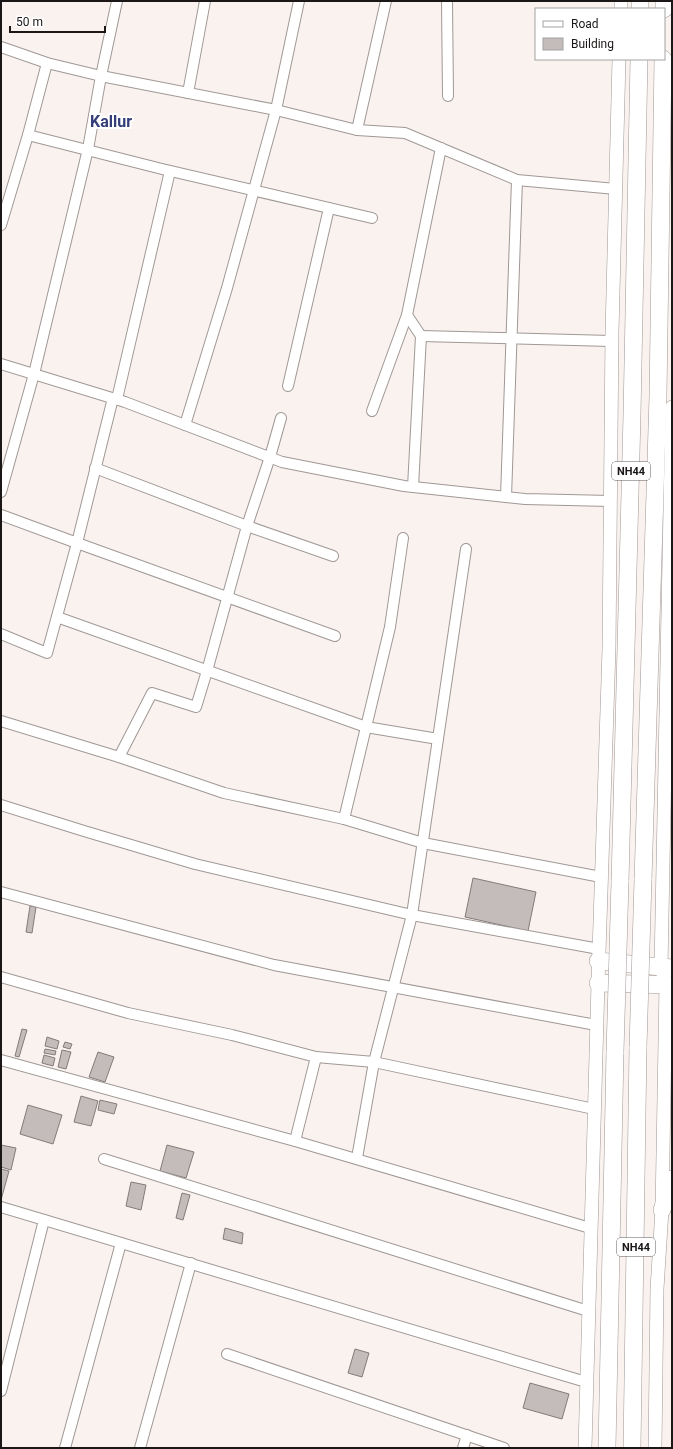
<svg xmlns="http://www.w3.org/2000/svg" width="673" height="1449" viewBox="0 0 673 1449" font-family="Roboto,sans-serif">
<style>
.building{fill:#c4bcba;stroke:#827b79}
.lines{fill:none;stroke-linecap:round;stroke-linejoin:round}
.minor-casing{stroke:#9f9895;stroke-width:12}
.tertiary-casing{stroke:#9f9895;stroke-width:14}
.trunk-casing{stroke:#9f9895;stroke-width:18}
.minor{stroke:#fff;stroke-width:10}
.tertiary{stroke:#fff;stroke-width:13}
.trunk{stroke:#fff;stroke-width:17}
.trunk-bridge-casing{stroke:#9f9895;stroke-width:18;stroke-linecap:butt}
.trunk-bridge{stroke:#fff;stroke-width:17}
.labels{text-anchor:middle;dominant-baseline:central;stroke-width:4;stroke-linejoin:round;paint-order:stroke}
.shield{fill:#fff;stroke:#5f5d5c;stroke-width:1}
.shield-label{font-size:11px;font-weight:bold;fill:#1a1716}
.district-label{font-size:16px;font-weight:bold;fill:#343e79;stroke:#fff}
</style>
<rect width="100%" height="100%" fill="#faf2ef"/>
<!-- building -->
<g class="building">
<polygon points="473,878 536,892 528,931 465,917"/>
<polygon points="30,906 36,907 32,933 26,932"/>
<polygon points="22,1029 27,1030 19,1057 15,1056"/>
<polygon points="47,1037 59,1041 57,1049 45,1046"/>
<polygon points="65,1042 72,1044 70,1049 63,1047"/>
<polygon points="45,1049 56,1051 55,1055 44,1053"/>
<polygon points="62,1050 71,1052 66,1069 58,1067"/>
<polygon points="98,1052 114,1057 105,1082 89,1077"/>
<polygon points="44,1055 55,1058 53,1066 42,1063"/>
<polygon points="81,1096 98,1101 91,1126 74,1122"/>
<polygon points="100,1100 117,1104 114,1114 98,1110"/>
<polygon points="28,1105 62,1115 53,1144 20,1134"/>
<polygon points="1,1145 16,1148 11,1170 1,1167"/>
<polygon points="167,1145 194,1152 186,1178 160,1171"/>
<polygon points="1,1169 9,1171 1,1200"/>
<polygon points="131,1182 146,1185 141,1210 126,1206"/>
<polygon points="182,1193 190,1195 183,1220 176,1218"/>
<polygon points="225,1228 243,1233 242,1244 223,1239"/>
<polygon points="355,1349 369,1353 362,1377 348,1373"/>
<polygon points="530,1383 569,1394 562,1419 523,1408"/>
</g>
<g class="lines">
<!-- minor casing -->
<g class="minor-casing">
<g id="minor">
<polyline points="447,1 448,96"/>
<polyline points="1,47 47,63 101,76 276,110 357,130 405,133 517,180 616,189"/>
<polyline points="188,93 205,1"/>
<polyline points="357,130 386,1"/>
<polyline points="28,135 162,169 372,218"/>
<polyline points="1,225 28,135 47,63"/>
<polyline points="421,336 611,341"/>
<polyline points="1,364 125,402 282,462 404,486 525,499 610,501"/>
<polyline points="288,386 329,208"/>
<polyline points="117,399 170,171"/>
<polyline points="372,411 407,315"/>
<polyline points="185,425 227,288 276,110 299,1"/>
<polyline points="95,468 247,526 333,556"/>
<polyline points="413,487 421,336 407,315 441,148"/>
<polyline points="1,492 34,374 88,149 101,76 117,1"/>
<polyline points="506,497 517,180"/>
<polyline points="1,515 77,543 113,398"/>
<polyline points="57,617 366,727 438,739"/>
<polyline points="1,634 47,653 77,543 335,636"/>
<polyline points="1,721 119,757 224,793 344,819 423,843 601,877"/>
<polyline points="119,757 152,693 196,707 207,671 247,526 270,457 281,418"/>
<polyline points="1,805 84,831 195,864 412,915 599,949"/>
<polyline points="344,819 390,627 403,538"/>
<polyline points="1,892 274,965 596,1025"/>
<polyline points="1,977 128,1013 232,1035 316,1057 374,1062 594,1109"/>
<polyline points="1,1060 295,1141 590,1228"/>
<polyline points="295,1141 316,1057"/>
<polyline points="357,1158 374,1062 412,915 466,549"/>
<polyline points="104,1159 588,1311"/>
<polyline points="1,1207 586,1382"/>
<polyline points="227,1354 504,1448"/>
<polyline points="1,1391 44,1220"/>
<polyline points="65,1448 121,1243"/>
<polyline points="140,1448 191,1263"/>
<polyline points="463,1448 467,1435"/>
</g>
</g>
<!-- tertiary casing -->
<g class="tertiary-casing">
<g id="tertiary">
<polyline points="621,9 621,1"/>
<polyline points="585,1448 598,983 609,649 612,332 619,59"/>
<polyline points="655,1448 657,1289 662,1210 666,985 661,967 672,407"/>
</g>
</g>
<!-- trunk casing -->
<g class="trunk-casing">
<g id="trunk">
<polyline points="640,9 640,1"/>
<polyline points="664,9 664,1"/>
<polyline points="643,880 658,396 663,59"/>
<polyline points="620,882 632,415 639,59"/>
<polyline points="598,961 672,968"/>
<polyline points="598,983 672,985"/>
<polyline points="662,1210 672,1179"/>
<polyline points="607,1448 615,1052"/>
<polyline points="632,1448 638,1047"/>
</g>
</g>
<!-- minor -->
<use href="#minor" class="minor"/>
<!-- tertiary -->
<use href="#tertiary" class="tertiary"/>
<!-- trunk -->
<use href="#trunk" class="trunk"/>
<!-- trunk-bridge casing -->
<g class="trunk-bridge-casing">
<g id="trunk-bridge">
<polyline points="638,1047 643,880"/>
<polyline points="615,1052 620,882"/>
</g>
</g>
<!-- trunk-bridge -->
<use href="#trunk-bridge" class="trunk-bridge"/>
</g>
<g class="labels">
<!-- shield labels -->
<g class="shield">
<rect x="612" y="462" width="38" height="18" rx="3"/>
<rect x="617" y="1238" width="38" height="18" rx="3"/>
</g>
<g class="shield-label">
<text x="631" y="471">NH44</text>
<text x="636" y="1247">NH44</text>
</g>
<!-- district labels -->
<g class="district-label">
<text x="111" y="121">Kallur</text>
</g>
</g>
<!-- border -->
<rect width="673" height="1449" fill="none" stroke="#1a1716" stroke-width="4"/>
<!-- legend -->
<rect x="535" y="8" width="130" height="52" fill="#ffffff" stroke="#a3a2a2"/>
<rect x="543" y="21" width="20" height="6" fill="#ffffff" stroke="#a3a2a2"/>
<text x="571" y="28" font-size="12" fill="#1a1716">Road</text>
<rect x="543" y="38" width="20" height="12" fill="#c4bcba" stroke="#a3a2a2"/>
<text x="571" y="48" font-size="12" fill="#1a1716">Building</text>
<!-- scale -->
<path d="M10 26v6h95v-6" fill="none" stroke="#1a1716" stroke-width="2"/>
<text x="16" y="26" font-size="12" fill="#1a1716" stroke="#ffffff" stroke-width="3" paint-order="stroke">50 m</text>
</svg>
